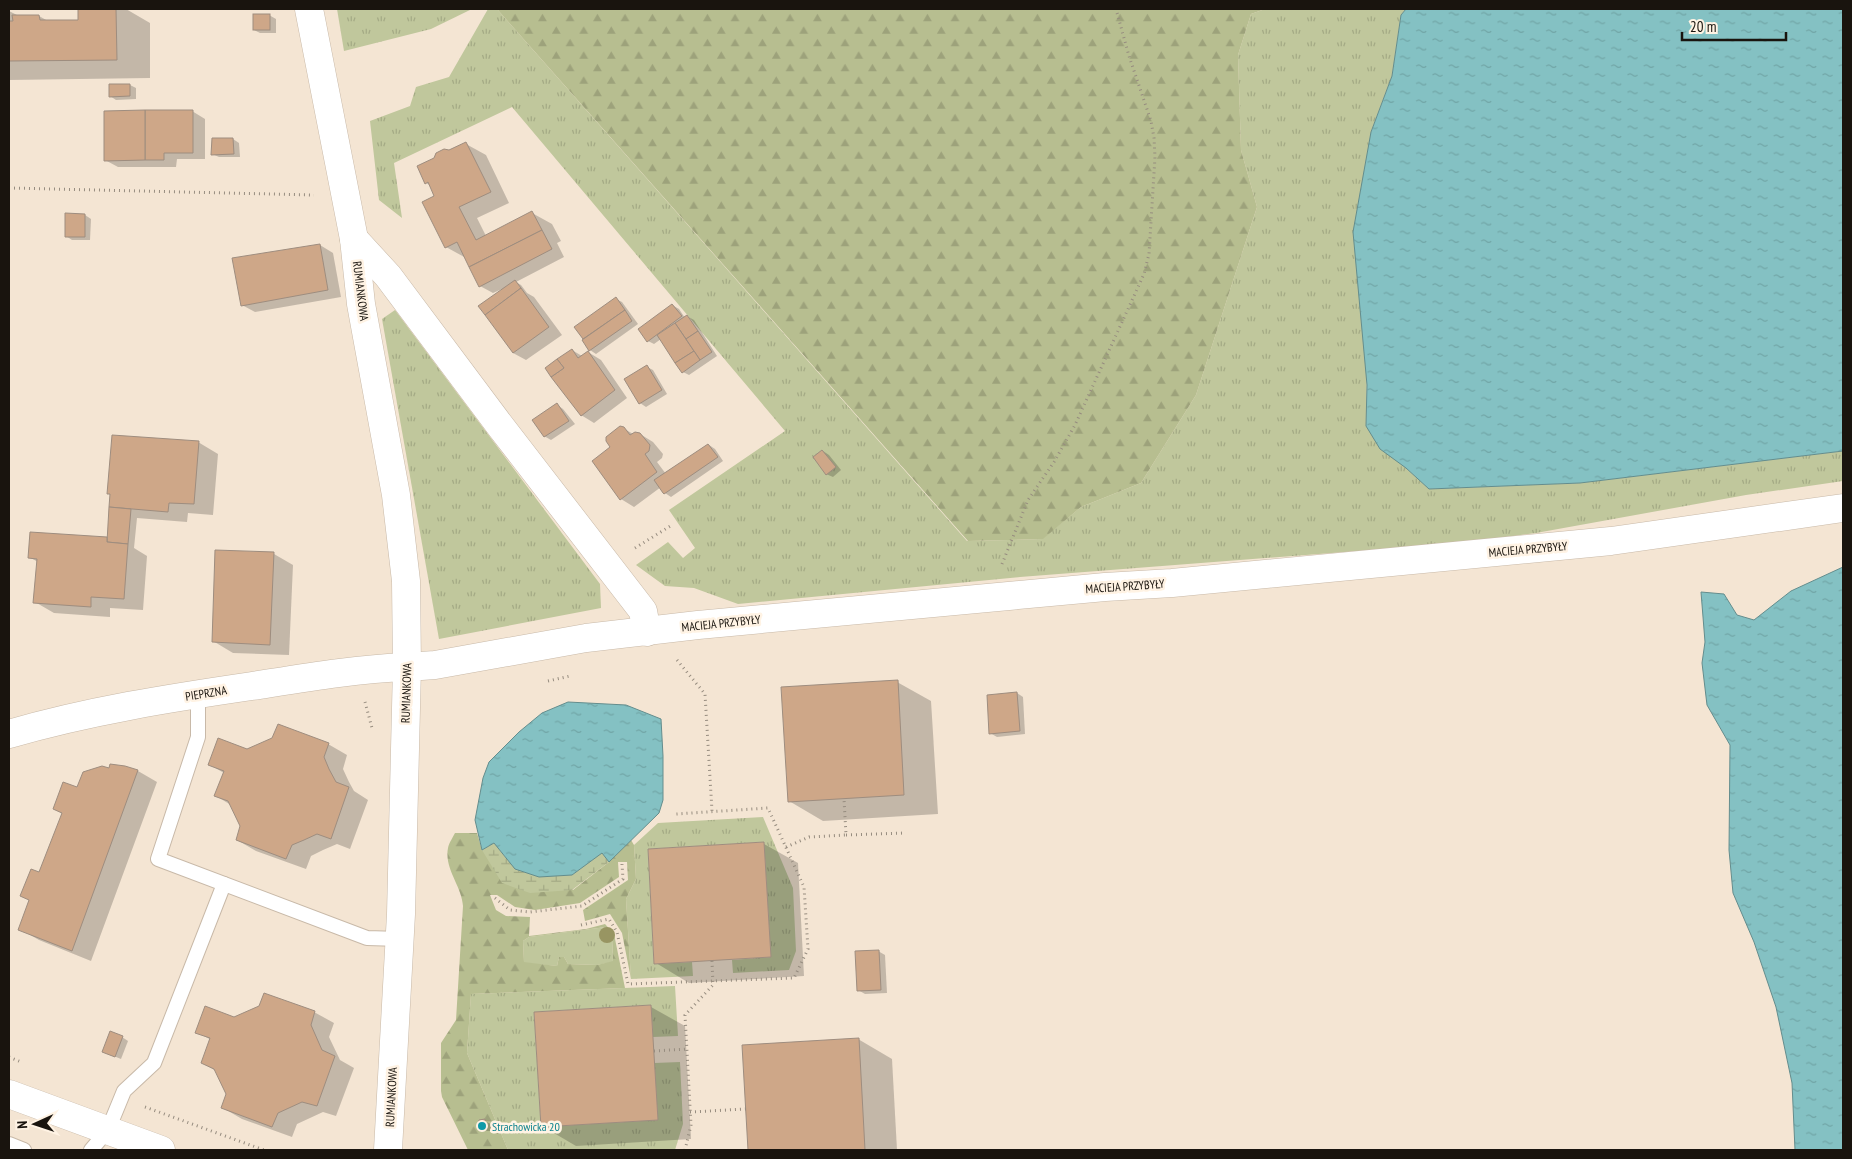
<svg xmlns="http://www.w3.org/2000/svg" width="1852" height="1159" viewBox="0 0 1852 1159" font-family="'PT Sans Narrow',sans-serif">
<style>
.grass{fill:url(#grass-tufts)}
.forest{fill:url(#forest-firs);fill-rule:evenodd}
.wetland{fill:url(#wetland-marsh)}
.water{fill:url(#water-ripples);stroke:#648d8d}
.shadow{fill:#0003}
.building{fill:#cea788;stroke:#9e8d7f}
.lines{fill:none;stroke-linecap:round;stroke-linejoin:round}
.lane-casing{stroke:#c8b9a8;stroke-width:16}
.street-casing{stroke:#c8b9a8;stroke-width:29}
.secondary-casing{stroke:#c8b9a8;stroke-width:29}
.path{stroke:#968c7f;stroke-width:3;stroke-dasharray:1 4;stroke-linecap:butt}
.lane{stroke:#fff;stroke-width:14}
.street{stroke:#fff;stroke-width:28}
.secondary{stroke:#fff;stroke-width:28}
.tree{fill:#989562}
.culture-dot{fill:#0f9aa8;stroke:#fff3e4;stroke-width:2}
.labels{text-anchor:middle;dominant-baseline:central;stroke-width:5;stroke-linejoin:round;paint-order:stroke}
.street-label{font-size:12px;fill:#19140e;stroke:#fff3e4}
.culture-label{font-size:12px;fill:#0d838f;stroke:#fff3e4;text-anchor:start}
</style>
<defs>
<pattern id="grass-tufts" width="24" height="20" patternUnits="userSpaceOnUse" patternTransform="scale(1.25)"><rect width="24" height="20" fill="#c0c79c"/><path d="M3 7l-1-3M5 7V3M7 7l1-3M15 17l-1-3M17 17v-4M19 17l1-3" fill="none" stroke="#a4aa85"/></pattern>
<pattern id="forest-firs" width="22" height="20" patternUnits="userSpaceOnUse" patternTransform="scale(1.25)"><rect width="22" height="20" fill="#b7be90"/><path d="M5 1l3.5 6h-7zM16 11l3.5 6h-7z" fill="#9da27b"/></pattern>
<pattern id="wetland-marsh" width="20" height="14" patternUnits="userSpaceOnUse" patternTransform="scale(1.25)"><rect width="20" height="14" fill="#c0c79c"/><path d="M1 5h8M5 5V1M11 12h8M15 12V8" fill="none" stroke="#a4aa85"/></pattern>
<pattern id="water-ripples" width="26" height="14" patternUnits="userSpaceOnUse" patternTransform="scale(1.25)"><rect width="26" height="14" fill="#84c1c3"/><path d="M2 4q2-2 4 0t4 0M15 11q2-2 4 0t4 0" fill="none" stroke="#71a5a6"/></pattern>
</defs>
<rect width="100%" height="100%" fill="#f4e5d3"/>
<!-- grass -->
<g class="grass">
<polygon points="337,9 472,9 431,29 344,51"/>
<polygon points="488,9 497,9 967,541 1042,539 1081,507 1141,483 1196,395 1257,207 1241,150 1238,55 1251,14 1265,9 1406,9 1401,15 1392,76 1371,132 1366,426 1406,468 1429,489 1580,483 1843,451 1843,481 1746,495 1536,533 1462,543 1020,577 738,604 694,588 665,586 636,565 668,542 683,558 695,548 669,510 785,431 512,107 394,163 402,218 379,200 370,121 410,106 416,87 449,77"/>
<polygon points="395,310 600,584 601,608 439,639 382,319"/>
<polygon points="763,817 793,888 796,951 789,970 733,973 732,960 771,957 764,842 648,849 654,964 692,962 693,976 631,979 626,899 636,879 634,845 658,823"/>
<polygon points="606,927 612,935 613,962 597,965 568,964 564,957 559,957 557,966 524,963 523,941 529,937"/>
<polygon points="675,986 678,1036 653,1037 651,1005 534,1012 541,1127 658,1120 654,1063 680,1062 683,1124 675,1150 508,1150 467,1053 471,994"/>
</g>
<!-- forest -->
<g class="forest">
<polygon points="497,9 1265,9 1251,14 1238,55 1241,150 1257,207 1196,395 1141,483 1081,507 1043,539 968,541"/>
<path d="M455,833H477L482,850L573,890L609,862L631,840L634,845L636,879L626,899L631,979L622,933L610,914L585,921L583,910L628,880L627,862H618L619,877L580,903L535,910L515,907L497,895H490L496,910L506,916L530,917L529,936L586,929L605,924L614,934L625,988L471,994L467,1053L508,1150H468L442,1097L441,1091V1043L456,1020L463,906C462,886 444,869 448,848C449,843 453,837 455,833ZM606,927L612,935L613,961L597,965L568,964L564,957H559L557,966L524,962L523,941L529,937Z"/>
</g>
<!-- wetland -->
<polygon class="wetland" points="494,843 515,869 572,875 602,852 609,862 572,890 530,893 502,883 482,850"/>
<!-- water -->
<g class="water">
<polygon points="1406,9 1843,9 1843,451 1580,483 1429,489 1406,468 1380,449 1366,426 1367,385 1353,232 1371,132 1392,76 1401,15"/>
<polygon points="1843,567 1843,1150 1795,1150 1792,1083 1776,1007 1754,942 1733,893 1729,850 1730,745 1707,705 1702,663 1705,642 1701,592 1724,594 1737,615 1754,620 1791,591"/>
<polygon points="568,702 626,705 661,719 663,756 663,800 659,813 609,862 602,853 572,875 539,877 515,869 494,843 482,850 475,820 483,778 489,762 519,732 542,713"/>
</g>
<!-- shadow -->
<g class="shadow">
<polygon points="79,9 126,9 150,23 150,78 9,80 9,11 19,16 39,16 48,21 79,21"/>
<polygon points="269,15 276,19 276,33 260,33 254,30"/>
<polygon points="130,85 136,88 136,99 116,100 110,96"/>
<polygon points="192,111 205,119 205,159 177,159 176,167 118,167 105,160"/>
<polygon points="213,139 233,139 239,143 240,157 219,157 212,154"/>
<polygon points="466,144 486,155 509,203 477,218 486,236 532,213 552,224 561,241 557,243 564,257 516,282 521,285 527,293 534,297 562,335 526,360 513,353 502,289 493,293 480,286 466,258 446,247 436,196 431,186 426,183 450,152"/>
<polygon points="85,215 91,219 90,240 72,240 66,236"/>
<polygon points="320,245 333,253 341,297 255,312 242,305"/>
<polygon points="616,299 622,302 638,324 596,354 590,350 576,327"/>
<polygon points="672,305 679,309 685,318 687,316 694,320 717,356 689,375 683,372 661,339 654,344 648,341"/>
<polygon points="572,350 582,356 588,352 601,360 627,398 594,423 581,415"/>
<polygon points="647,367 653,370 667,394 646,407 640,403 626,380"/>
<polygon points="557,405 563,409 575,424 551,440 544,436"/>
<polygon points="623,428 633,434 640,434 653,442 663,454 662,458 657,462 666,474 709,445 715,449 723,461 671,497 665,493 661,487 634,507 621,499 612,447"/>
<polygon points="198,442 218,454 213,515 188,513 187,522 137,518 134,548 147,556 143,610 110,608 110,617 54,613 35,602 38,562 29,557 31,533 108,539 111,495 109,494"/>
<polygon points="823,451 829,455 841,470 833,477 826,474"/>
<polygon points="274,554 293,565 289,655 233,653 213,641"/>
<polygon points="897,682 931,701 938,814 823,821 789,801"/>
<polygon points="1017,693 1023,697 1025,734 997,737 990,733"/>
<polygon points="328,744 347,755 343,769 349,782 354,791 368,800 350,849 337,844 323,850 311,856 306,869 256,851 237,840 241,826 231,805 216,796 224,773 210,765 247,751"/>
<polygon points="125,767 138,771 157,782 91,961 39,940 20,929 63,814 54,809 78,789 110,770"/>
<polygon points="764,844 798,863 804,976 689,983 656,963"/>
<polygon points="878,951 885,955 887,993 865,994 858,990"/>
<polygon points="651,1007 685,1026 691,1139 576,1146 542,1126"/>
<polygon points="314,1012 334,1023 329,1037 340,1060 354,1068 336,1116 323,1112 297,1124 292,1137 242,1119 223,1108 227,1094 216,1071 203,1063 211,1040 197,1032 234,1018"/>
<polygon points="122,1037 128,1041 121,1059 104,1052"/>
<polygon points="858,1039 892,1059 897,1150 749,1150 743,1046"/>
<polygon points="484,1121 491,1124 491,1131 487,1131 481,1128"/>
</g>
<!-- building -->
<g class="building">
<polygon points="78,9 116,9 117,60 9,61 9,21 13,21 12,15 39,15 40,20 78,20"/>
<rect x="253" y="14" width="17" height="16"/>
<polygon points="109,84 130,84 130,96 109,97"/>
<polygon points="145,110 193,110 193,153 164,153 164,160 145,160"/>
<polygon points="145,110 145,160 104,161 104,111"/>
<polygon points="212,138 233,138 234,154 211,155"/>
<polygon points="466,142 491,192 459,207 476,240 532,211 542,230 469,267 457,242 445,248 422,202 434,196 428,182 425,184 417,166 434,158 436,153 444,149 449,150"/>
<polygon points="65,213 85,214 85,237 65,237"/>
<polygon points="542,230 552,249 479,287 469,267"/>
<polygon points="320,244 328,290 241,306 232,258"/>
<polygon points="515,280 521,288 485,315 478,306"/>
<polygon points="521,288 549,327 513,353 485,315"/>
<polygon points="616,297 625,310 583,339 574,327"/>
<polygon points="672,304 682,316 647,342 638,329"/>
<polygon points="625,310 632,321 589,351 582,340"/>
<polygon points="687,315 698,331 686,339 675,323"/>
<polygon points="675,323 694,351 675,363 657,335"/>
<polygon points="698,331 712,352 700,360 686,339"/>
<polygon points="572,349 578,358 588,351 615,390 581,416 551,377 564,368 557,359"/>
<polygon points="694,351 700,360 682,373 675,363"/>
<polygon points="557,359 564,368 551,377 545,368"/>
<polygon points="647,365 662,390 639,404 624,379"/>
<polygon points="557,403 569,421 544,437 532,420"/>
<polygon points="620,426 624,427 630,435 635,432 640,433 650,445 649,451 645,454 657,472 620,500 592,461 610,447 606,441 606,437"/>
<polygon points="112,435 199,441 194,504 169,503 168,512 109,507 110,494 107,494"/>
<polygon points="708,444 718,457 664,494 663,493 654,480"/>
<polygon points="822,450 836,467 826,475 813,457"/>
<polygon points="109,507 131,509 128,544 107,542"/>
<polygon points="30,532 107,537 107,542 128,544 124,599 91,597 91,607 33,603 37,559 28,558"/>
<polygon points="215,550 274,552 270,645 212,642"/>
<polygon points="898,680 904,795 788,802 781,687"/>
<polygon points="1017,692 1020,731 989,734 987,695"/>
<polygon points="278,724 329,743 324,757 329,769 336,782 349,787 331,839 317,834 304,840 292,845 286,859 236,840 240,826 228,801 214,796 224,771 208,765 218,738 247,749 272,738"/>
<polygon points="110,764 125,766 138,770 72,951 18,930 29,900 20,896 31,869 39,872 62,813 53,809 63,782 77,787 83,772 102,766 109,768"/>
<polygon points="764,842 771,957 654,964 648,849"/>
<polygon points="879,950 881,990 857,991 855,951"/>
<polygon points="264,993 315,1011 311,1025 322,1050 335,1056 317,1106 302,1102 278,1113 272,1127 221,1108 226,1094 214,1069 201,1063 210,1038 195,1033 205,1006 234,1017 259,1006"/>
<polygon points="651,1005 658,1120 541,1127 534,1012"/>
<polygon points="110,1031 123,1036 115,1057 102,1052"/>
<polygon points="859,1038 865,1150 748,1150 742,1045"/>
<polygon points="485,1119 485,1128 479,1128 479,1120"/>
</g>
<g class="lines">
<!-- lane casing -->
<g class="lane-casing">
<g id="lane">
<polyline points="198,693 198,737 158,859 367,938 400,939"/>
<polyline points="9,1144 24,1150"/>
<polyline points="91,1150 108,1130 124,1091 154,1063 224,884"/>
</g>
</g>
<!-- street casing -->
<g class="street-casing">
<g id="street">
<polyline points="354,239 388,276 501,427 643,611 647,632"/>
<path d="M9,734C88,711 170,698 252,686C303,678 354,669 407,667L406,581L396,495L361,304L354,239L309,9"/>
</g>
</g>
<!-- secondary casing -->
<g class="secondary-casing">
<g id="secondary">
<polyline points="9,1094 161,1150"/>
<polyline points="388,1150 401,914 407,667 435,665 586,638 698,625 1105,587 1172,583 1611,541 1843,508"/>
</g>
</g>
<!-- path -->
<g class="path">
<polyline points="9,188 314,195"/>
<polyline points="635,548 672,525"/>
<polyline points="1002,564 1028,500 1054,462 1075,425 1144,274 1149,254 1155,157 1154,138 1151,121 1129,56 1116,9"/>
<polyline points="677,660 705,694 712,811"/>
<polyline points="548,681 570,676"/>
<polyline points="365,702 372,728"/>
<polyline points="846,835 905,833"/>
<polyline points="786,847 809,837 846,835 844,799"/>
<polyline points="495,898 510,910 530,912 582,906 623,879 622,864"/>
<polyline points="581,925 609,919 617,932 628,984 794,978 808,949 804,887 768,808 676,814"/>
<polyline points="654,1051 687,1049"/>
<polyline points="9,1057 21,1062"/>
<polyline points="145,1107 264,1150"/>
<polyline points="690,1112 746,1109"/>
<polyline points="685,1150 691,1125 685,1015 713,985 712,961"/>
</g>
<!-- lane -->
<use href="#lane" class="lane"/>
<!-- street -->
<use href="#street" class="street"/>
<!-- secondary -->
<use href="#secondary" class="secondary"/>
</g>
<!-- trees -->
<circle class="tree" cx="607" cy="935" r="8"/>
<!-- markers -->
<circle class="culture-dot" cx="482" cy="1126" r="5"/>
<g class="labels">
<!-- street labels -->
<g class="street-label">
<text transform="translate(361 291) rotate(83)">RUMIANKOWA</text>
<text transform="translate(1528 549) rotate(-5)">MACIEJA PRZYBYŁY</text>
<text transform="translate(1125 586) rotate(-4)">MACIEJA PRZYBYŁY</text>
<text transform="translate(721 623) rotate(-6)">MACIEJA PRZYBYŁY</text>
<text transform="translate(206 693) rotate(-9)">PIEPRZNA</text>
<text transform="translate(406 693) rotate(-88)">RUMIANKOWA</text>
<text transform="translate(391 1097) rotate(-87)">RUMIANKOWA</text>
</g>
<!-- culture labels -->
<g class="culture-label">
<text x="492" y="1126">Strachowicka 20</text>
</g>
</g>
<!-- border -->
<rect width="1852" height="1159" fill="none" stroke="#19140e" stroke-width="20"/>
<!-- north arrow -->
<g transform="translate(35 1124) rotate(267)" stroke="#fff3e4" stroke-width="4" paint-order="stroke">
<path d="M0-4L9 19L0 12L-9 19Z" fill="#19140e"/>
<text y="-8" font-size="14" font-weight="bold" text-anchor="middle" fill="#19140e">N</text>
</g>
<!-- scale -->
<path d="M1682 32v8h104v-8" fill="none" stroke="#19140e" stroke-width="2.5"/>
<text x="1690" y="32" font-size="15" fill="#19140e" stroke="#fff3e4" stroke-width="4" paint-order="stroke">20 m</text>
</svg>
